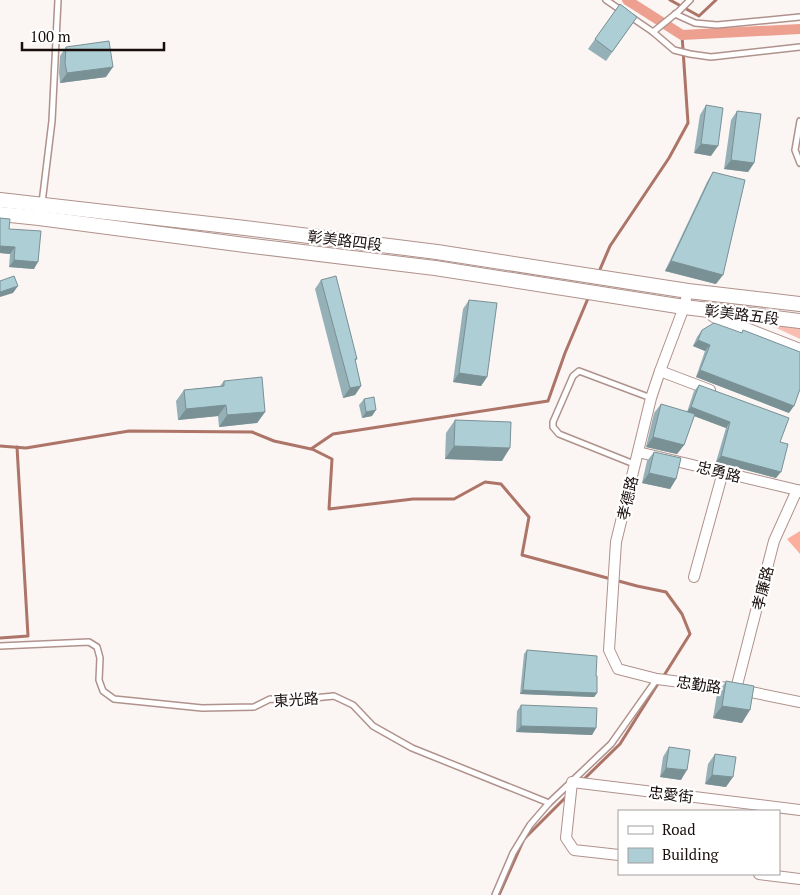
<svg xmlns="http://www.w3.org/2000/svg" width="800" height="895" viewBox="0 0 800 895" font-family="'PT Serif','Noto Sans TC',serif">
<style>
.green{fill:#f9beb1}
.forest{fill:#fdae9d}
.lines{fill:none;stroke-linecap:round;stroke-linejoin:round}
.stream{stroke:#ad7468;stroke-width:3}
.canal{stroke:#eda08f;stroke-width:10}
.lane-casing{stroke:#b0928c;stroke-width:8}
.street-casing{stroke:#b0928c;stroke-width:12}
.secondary-casing{stroke:#b0928c;stroke-width:16}
.lane{stroke:#fff;stroke-width:5}
.street{stroke:#fff;stroke-width:10}
.secondary{stroke:#fff;stroke-width:14}
.wall{fill:#95b1b7}
.shaded-wall{fill:#799095}
.building{fill:#adced5;stroke:#799095}
.labels{text-anchor:middle;dominant-baseline:central;stroke-width:4.5;stroke-linejoin:round;paint-order:stroke}
.street-label{font-size:15px;fill:#180e0c;stroke:#fff}
</style>
<rect width="100%" height="100%" fill="#fbf5f3"/>
<!-- green -->
<polygon class="green" points="766,323 800,326 800,339"/>
<!-- forest -->
<polygon class="forest" points="800,531 800,554 787,539"/>
<g class="lines">
<!-- stream -->
<g class="stream">
<polyline points="670,0 699,16 716,0"/>
<polyline points="598,274 610,246 669,158 688,123 682,35"/>
<polyline points="0,446 26,448 129,431 252,432 274,441 311,449 333,434 548,401 565,353 589,296"/>
<polyline points="312,449 332,459 329,509 413,499 454,499 485,482 501,484 529,517 522,555 637,586 666,592 682,614 690,634 663,677"/>
<polyline points="0,638 28,636 17,447"/>
<polyline points="582,781 620,744 659,682"/>
<polyline points="499,895 524,839 567,796"/>
</g>
<!-- canal -->
<polyline class="canal" points="627,0 682,35 800,29"/>
<!-- lane casing -->
<g class="lane-casing">
<g id="lane">
<polyline points="606,0 622,11"/>
<polyline points="690,0 679,11 653,32 674,50 690,54 711,57 800,47"/>
<polyline points="675,14 695,23 717,25 800,17"/>
<polyline points="631,17 653,32"/>
<polyline points="800,121 795,150 800,163"/>
<polyline points="42,203 52,121 58,0"/>
<polyline points="634,464 559,434 553,427 553,422 573,376 579,371 651,398"/>
<polyline points="0,646 89,642 97,647 100,658 99,680 103,691 114,699 202,708 254,707 270,699 293,700 334,696 353,705 373,726 412,748 549,803"/>
<polyline points="495,895 513,853 530,825 549,803 611,744 657,679"/>
</g>
</g>
<!-- street casing -->
<g class="street-casing">
<g id="street">
<polyline points="688,291 684,307 660,371 651,398 616,542 609,650 618,669 657,679 736,689 800,702"/>
<polyline points="660,371 710,390"/>
<polyline points="638,452 797,490 800,492"/>
<polyline points="694,577 723,472"/>
<polyline points="736,689 774,541 797,490"/>
<polyline points="619,855 574,850 566,838 572,782 800,810"/>
<polyline points="759,874 800,879"/>
</g>
</g>
<!-- secondary casing -->
<g class="secondary-casing">
<g id="secondary">
<polyline points="0,200 245,228 437,252 688,291 800,304"/>
<polyline points="0,214 39,218 245,245 435,268 684,307 800,321"/>
<polyline points="714,315 733,325 800,351"/>
</g>
</g>
<!-- lane -->
<use href="#lane" class="lane"/>
<!-- street -->
<use href="#street" class="street"/>
<!-- secondary -->
<use href="#secondary" class="secondary"/>
</g>
<!-- wall -->
<g class="wall">
<polygon points="620,4 637,17 606,61 588,49"/>
<polygon points="66,47 106,77 60,83 59,72 60,56"/>
<polygon points="706,105 711,156 694,153 700,115"/>
<polygon points="737,111 754,163 748,172 724,169 731,120"/>
<polygon points="713,172 716,284 665,271 707,182"/>
<polygon points="0,218 9,229 34,269 9,267 10,254 0,253"/>
<polygon points="321,280 357,359 355,361 361,386 355,395 343,398 315,289"/>
<polygon points="469,300 487,377 481,386 453,382 463,309"/>
<polygon points="702,330 741,333 743,330 789,413 696,377 705,351 693,346 697,337"/>
<polygon points="224,381 265,412 257,423 219,427 218,416 178,420 176,401 184,390 220,386"/>
<polygon points="699,385 780,442 776,478 716,462 726,428 694,416 684,445 677,454 646,447 654,413 661,404 687,412 694,391"/>
<polygon points="364,399 372,416 362,418 359,405"/>
<polygon points="455,420 502,461 445,459 446,433"/>
<polygon points="654,452 676,479 670,489 642,483 647,461"/>
<polygon points="527,650 596,676 597,693 594,697 520,694 524,654"/>
<polygon points="726,681 742,723 713,718 717,694"/>
<polygon points="521,705 596,728 592,735 516,732 517,711"/>
<polygon points="669,747 681,780 660,777 663,757"/>
<polygon points="715,754 726,787 705,784 708,764"/>
</g>
<!-- shaded-wall -->
<g class="shaded-wall">
<polygon points="113,67 106,77 60,83 67,73"/>
<polygon points="701,144 718,146 711,156 694,153"/>
<polygon points="731,160 754,163 748,172 724,169"/>
<polygon points="0,246 15,247 10,254 0,253"/>
<polygon points="14,260 38,262 34,269 9,267"/>
<polygon points="671,261 723,275 716,284 665,271"/>
<polygon points="18,286 13,293 0,297 0,292"/>
<polygon points="698,340 710,345 705,351 693,346"/>
<polygon points="700,370 794,406 789,413 696,377"/>
<polygon points="459,373 487,377 481,386 453,382"/>
<polygon points="361,386 355,395 343,398 350,388"/>
<polygon points="226,405 218,416 178,420 186,409"/>
<polygon points="691,407 730,422 726,428 686,413"/>
<polygon points="376,410 372,416 362,418 366,412"/>
<polygon points="265,412 257,423 219,427 227,415"/>
<polygon points="653,437 684,445 677,454 646,447"/>
<polygon points="454,446 510,448 502,461 445,459"/>
<polygon points="721,456 781,472 776,478 716,462"/>
<polygon points="649,473 676,479 670,489 642,483"/>
<polygon points="523,690 597,693 594,697 520,694"/>
<polygon points="722,706 750,710 742,723 713,718"/>
<polygon points="521,726 596,728 592,735 516,732"/>
<polygon points="666,768 687,770 681,780 660,777"/>
<polygon points="712,775 733,777 726,787 705,784"/>
</g>
<!-- building -->
<g class="building">
<polygon points="620,4 637,17 612,52 595,39"/>
<polygon points="109,41 113,67 67,73 65,63 66,47"/>
<polygon points="706,105 723,108 718,146 701,144"/>
<polygon points="737,111 761,114 754,163 731,160"/>
<polygon points="713,172 745,180 723,275 671,261"/>
<polygon points="0,218 10,219 9,229 41,231 38,262 14,260 15,247 0,246"/>
<polygon points="14,276 18,286 0,292 0,281"/>
<polygon points="336,276 357,359 355,359 361,386 350,388 321,280"/>
<polygon points="469,300 497,303 487,377 459,373"/>
<polygon points="714,323 742,333 743,330 800,352 800,389 794,406 700,370 710,345 698,340 702,330"/>
<polygon points="262,377 265,412 227,415 226,405 186,409 184,390 224,386 224,381"/>
<polygon points="699,385 789,418 780,442 788,444 781,472 721,456 730,422 691,407"/>
<polygon points="374,397 376,410 366,412 364,399"/>
<polygon points="661,404 695,414 684,445 653,437"/>
<polygon points="455,420 511,422 510,448 454,446"/>
<polygon points="654,452 681,458 676,479 649,473"/>
<polygon points="527,650 597,656 596,676 597,676 597,693 523,690"/>
<polygon points="726,681 754,686 750,710 722,706"/>
<polygon points="521,705 597,708 596,728 521,726"/>
<polygon points="669,747 690,750 687,770 666,768"/>
<polygon points="715,754 736,757 733,777 712,775"/>
</g>
<g class="labels">
<!-- street labels -->
<g class="street-label">
<text transform="translate(345 240) rotate(7)">彰美路四段</text>
<text transform="translate(742 314) rotate(7)">彰美路五段</text>
<text transform="translate(719 471) rotate(14)">忠勇路</text>
<text transform="translate(627 498) rotate(-77)">孝德路</text>
<text transform="translate(762 588) rotate(-76)">孝廉路</text>
<text transform="translate(699 684) rotate(8)">忠勤路</text>
<text transform="translate(296 699) rotate(-4)">東光路</text>
<text transform="translate(671 794) rotate(7)">忠愛街</text>
</g>
</g>
<!-- legend -->
<rect x="618" y="810" width="162" height="65" fill="#ffffff" stroke="#a39f9e"/>
<rect x="628" y="826" width="25" height="8" fill="#ffffff" stroke="#a39f9e"/>
<text x="662" y="835" font-size="15" fill="#180e0c">Road</text>
<rect x="628" y="848" width="25" height="15" fill="#adced5" stroke="#a39f9e"/>
<text x="662" y="860" font-size="15" fill="#180e0c">Building</text>
<!-- scale -->
<path d="M22 42v8h142v-8" fill="none" stroke="#180e0c" stroke-width="2.5"/>
<text x="30" y="42" font-size="15" fill="#180e0c" stroke="#ffffff" stroke-width="4" paint-order="stroke">100 m</text>
</svg>
